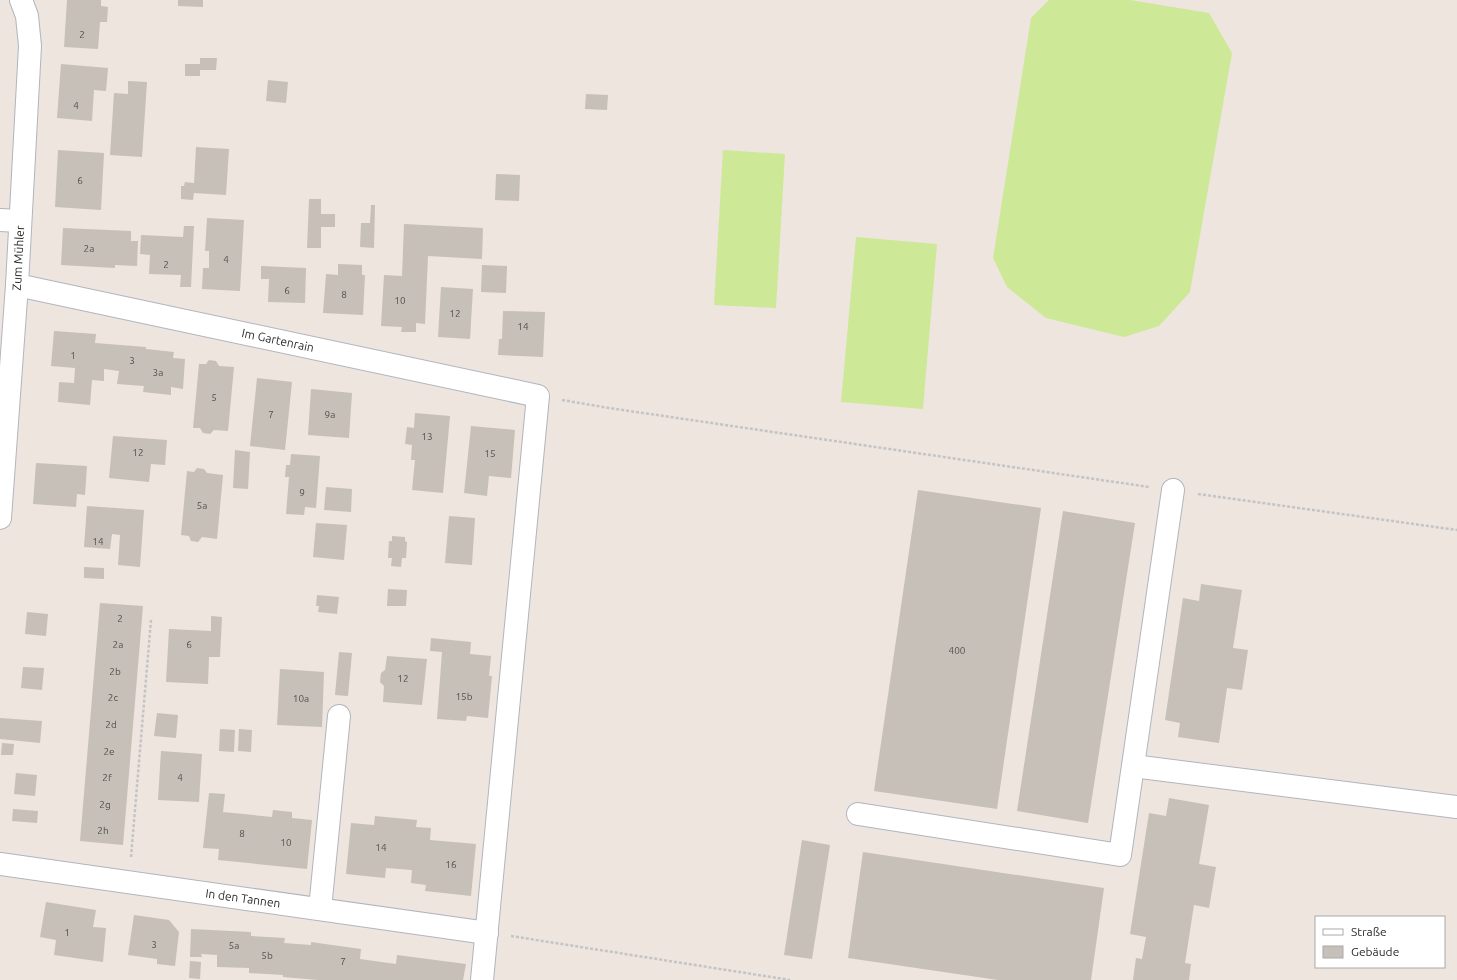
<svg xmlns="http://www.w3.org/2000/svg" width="1457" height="980" viewBox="0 0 1457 980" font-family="Ubuntu,sans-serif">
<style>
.pitch{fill:#cde998}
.building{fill:#c6c0b9}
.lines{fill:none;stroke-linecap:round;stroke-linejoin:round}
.minor-casing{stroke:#b1b5bf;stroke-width:24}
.path{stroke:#c4c4c4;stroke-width:2.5;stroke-dasharray:3 2;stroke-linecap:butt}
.minor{stroke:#fff;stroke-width:22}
.labels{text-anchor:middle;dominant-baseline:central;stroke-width:3;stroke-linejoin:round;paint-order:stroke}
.number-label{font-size:10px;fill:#52504e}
.street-label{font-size:12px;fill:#2b2b2b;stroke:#fff}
</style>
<rect width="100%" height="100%" fill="#ede5de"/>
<!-- pitch -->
<g class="pitch">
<polygon points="1049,0 1130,0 1209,13 1232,53 1190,292 1159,326 1124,337 1046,318 1007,287 993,258 1031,18"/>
<polygon points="723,150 785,154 776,308 714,305"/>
<polygon points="856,237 937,244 923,409 841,402"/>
</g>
<!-- building -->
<g class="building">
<polygon points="67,0 101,0 101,6 108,7 107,22 100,22 98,49 64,47"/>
<polygon points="178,0 203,0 203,7 178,6"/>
<polygon points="200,58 217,58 216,70 200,70 200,76 185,76 185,64 200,64"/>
<polygon points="61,64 108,68 106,91 94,90 92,121 57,118"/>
<polygon points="268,80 288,82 286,103 266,101"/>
<polygon points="128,81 147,82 142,157 110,155 114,93 128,94"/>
<polygon points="586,94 608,95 607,110 585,109"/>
<polygon points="196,147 229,149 226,195 194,193 193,200 181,199 181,186 184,186 185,182 194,183"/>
<polygon points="58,150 104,153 101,210 55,207"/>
<polygon points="496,174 520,175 519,201 495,200"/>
<polygon points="309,199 321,199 321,214 335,214 335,227 321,227 321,248 307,248"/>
<polygon points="371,205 375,205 374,248 360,247 361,223 370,223"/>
<polygon points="207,218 244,220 240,291 202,289 203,268 209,268 209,251 205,251"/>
<polygon points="404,224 483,228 482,259 428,256 425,324 416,323 416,332 401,332 402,327 381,326 384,275 402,276"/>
<polygon points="184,226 194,226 191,287 180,287 181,275 149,274 150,255 140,254 141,235 183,237"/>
<polygon points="63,228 131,231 131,241 138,241 137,266 115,265 115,268 61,265"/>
<polygon points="338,264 362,265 362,275 365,275 363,315 323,313 326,274 338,275"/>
<polygon points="482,265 507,266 506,293 481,292"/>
<polygon points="261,266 306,268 305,303 268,302 269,279 261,279"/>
<polygon points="441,287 473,289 470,339 438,337"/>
<polygon points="503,311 545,312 543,357 498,355 499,339 502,339"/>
<polygon points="54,331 96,334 95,343 146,347 146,349 174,352 173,358 185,359 183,389 171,387 171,395 143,392 144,386 117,384 119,371 104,369 104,381 92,380 90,405 58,402 59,382 74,383 75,368 51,366"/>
<polygon points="209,360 216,361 219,366 234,367 228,431 214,430 210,434 203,433 200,428 193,428 199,364 206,364"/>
<polygon points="257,378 292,382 285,450 250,446"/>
<polygon points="311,389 352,393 349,438 308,435"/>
<polygon points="415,413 450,416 443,493 412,490 415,460 411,460 412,445 405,444 407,427 414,428"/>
<polygon points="471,426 515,430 511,478 489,476 487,496 464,493"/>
<polygon points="113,436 167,440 165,465 151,464 149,482 109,478"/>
<polygon points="235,450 250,452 248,489 233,488"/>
<polygon points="291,454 320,456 316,508 305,507 304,515 286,514 289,477 285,477 286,465 290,465"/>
<polygon points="36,463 87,466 85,495 77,494 76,507 33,504"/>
<polygon points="197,468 204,469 207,473 223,475 217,539 202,537 198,542 191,541 189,536 181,535 187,471 194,472"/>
<polygon points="326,487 352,489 351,512 324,510"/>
<polygon points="918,490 1041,508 997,809 874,791"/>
<polygon points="87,506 144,510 140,567 118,565 120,535 112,534 110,549 84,547"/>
<polygon points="1063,511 1135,523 1088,823 1017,811"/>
<polygon points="449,516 475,518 472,565 445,563"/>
<polygon points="316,523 347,525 344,560 313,557"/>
<polygon points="392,536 405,537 405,541 407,542 406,558 402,558 401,567 391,566 392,558 388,558 389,541 392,541"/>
<polygon points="84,567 104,568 104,579 84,578"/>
<polygon points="1201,584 1242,590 1233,648 1248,650 1242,690 1227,688 1219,743 1178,737 1180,723 1165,720 1183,598 1199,601"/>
<polygon points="388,589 407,590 406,606 387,606"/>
<polygon points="317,595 339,597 337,614 318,612 319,606 316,606"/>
<polygon points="100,603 143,606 123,845 80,841"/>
<polygon points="27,612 48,614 46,636 25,634"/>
<polygon points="211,616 222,617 220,657 209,657 208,684 166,682 169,629 211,631"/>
<polygon points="431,638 471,642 470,654 491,656 489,676 492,676 488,718 467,716 466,721 437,719 442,652 430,651"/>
<polygon points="339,652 352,653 348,696 335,695"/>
<polygon points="387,656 427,659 422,705 383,702 384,686 380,682 381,673 385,670"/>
<polygon points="23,667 44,668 42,690 21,688"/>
<polygon points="280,669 324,672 322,727 277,725"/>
<polygon points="157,713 178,715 176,738 154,736"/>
<polygon points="0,718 42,721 40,743 0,739"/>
<polygon points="220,729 235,730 234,752 219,751"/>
<polygon points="239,729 252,730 251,752 238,751"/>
<polygon points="2,743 14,744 13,755 1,755"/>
<polygon points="161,751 202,754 199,802 158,800"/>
<polygon points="16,773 37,775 35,796 14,794"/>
<polygon points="209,793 225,794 223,812 272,817 273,810 292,812 292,818 312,820 307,869 218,860 219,849 203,848"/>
<polygon points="1169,798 1209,805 1199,864 1216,867 1209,908 1194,905 1185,963 1191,964 1189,980 1133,980 1136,958 1142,959 1146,937 1130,934 1149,813 1166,816"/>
<polygon points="13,809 38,811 37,823 12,821"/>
<polygon points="375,816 417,820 416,827 431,828 430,840 476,844 471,896 425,891 426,885 411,883 412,870 386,868 385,878 346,874 351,823 374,825"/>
<polygon points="802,840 830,845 812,959 784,955"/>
<polygon points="863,852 1104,888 1091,980 998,980 848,958"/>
<polygon points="46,902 96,910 93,927 106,928 103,962 54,955 56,940 40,937"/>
<polygon points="134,915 169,920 179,932 175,966 157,964 157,959 128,955"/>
<polygon points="191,929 251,932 251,936 285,938 284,943 311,945 311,942 361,949 360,959 396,964 397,955 466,964 463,980 318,980 283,977 283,975 249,973 249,968 217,967 217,955 201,954 202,957 190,957"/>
<polygon points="190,961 201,962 200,979 189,978"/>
</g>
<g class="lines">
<!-- minor casing -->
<g class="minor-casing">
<g id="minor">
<polyline points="0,220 20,221"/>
<polyline points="17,285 538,396 482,980"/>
<polyline points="0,518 17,285 30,46 27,16 21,0"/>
<polyline points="1133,766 1457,807"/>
<polyline points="858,814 1120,855 1173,490"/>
<polyline points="0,864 487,933"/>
<polyline points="320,909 339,716"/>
</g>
</g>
<!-- path -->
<g class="path">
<polyline points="562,400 609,408 1149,487"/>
<polyline points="1198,494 1457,530"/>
<polyline points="131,857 151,620"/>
<polyline points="511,936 790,980"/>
</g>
<!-- minor -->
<use href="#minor" class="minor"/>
</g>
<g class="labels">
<!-- number labels -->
<g class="number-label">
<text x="82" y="34">2</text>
<text x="76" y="105">4</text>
<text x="80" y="180">6</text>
<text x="89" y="248">2a</text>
<text x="226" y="259">4</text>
<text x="166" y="264">2</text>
<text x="287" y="290">6</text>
<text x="344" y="294">8</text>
<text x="400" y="300">10</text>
<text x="455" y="313">12</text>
<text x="523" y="326">14</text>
<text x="73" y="355">1</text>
<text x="132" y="360">3</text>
<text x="158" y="372">3a</text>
<text x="214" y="397">5</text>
<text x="271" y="414">7</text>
<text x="330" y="414">9a</text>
<text x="427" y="436">13</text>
<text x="138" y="452">12</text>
<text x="490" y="453">15</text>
<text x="302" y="492">9</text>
<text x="202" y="505">5a</text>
<text x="98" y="541">14</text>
<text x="120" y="618">2</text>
<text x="118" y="644">2a</text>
<text x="189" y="644">6</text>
<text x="957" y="650">400</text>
<text x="115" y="671">2b</text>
<text x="403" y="678">12</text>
<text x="464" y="696">15b</text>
<text x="113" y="697">2c</text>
<text x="301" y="698">10a</text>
<text x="111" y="724">2d</text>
<text x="109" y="751">2e</text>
<text x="107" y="777">2f</text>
<text x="180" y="777">4</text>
<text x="105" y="804">2g</text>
<text x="103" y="830">2h</text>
<text x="242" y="833">8</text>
<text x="286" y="842">10</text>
<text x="381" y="847">14</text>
<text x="451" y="864">16</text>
<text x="67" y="932">1</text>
<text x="154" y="944">3</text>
<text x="234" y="945">5a</text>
<text x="267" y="955">5b</text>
<text x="343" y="961">7</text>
</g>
<!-- street labels -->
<g class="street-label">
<text transform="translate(18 258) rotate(-87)">Zum Mühler</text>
<text transform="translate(278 340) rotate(12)">Im Gartenrain</text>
<text transform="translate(243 898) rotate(8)">In den Tannen</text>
</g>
</g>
<!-- legend -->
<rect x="1315" y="916" width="130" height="52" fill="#ffffff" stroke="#aaaaaa"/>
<rect x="1323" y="929" width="20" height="6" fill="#ffffff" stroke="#aaaaaa"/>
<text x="1351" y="936" font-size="12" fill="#2b2b2b">Straße</text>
<rect x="1323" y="946" width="20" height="12" fill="#c6c0b9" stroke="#aaaaaa"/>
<text x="1351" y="956" font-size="12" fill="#2b2b2b">Gebäude</text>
</svg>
